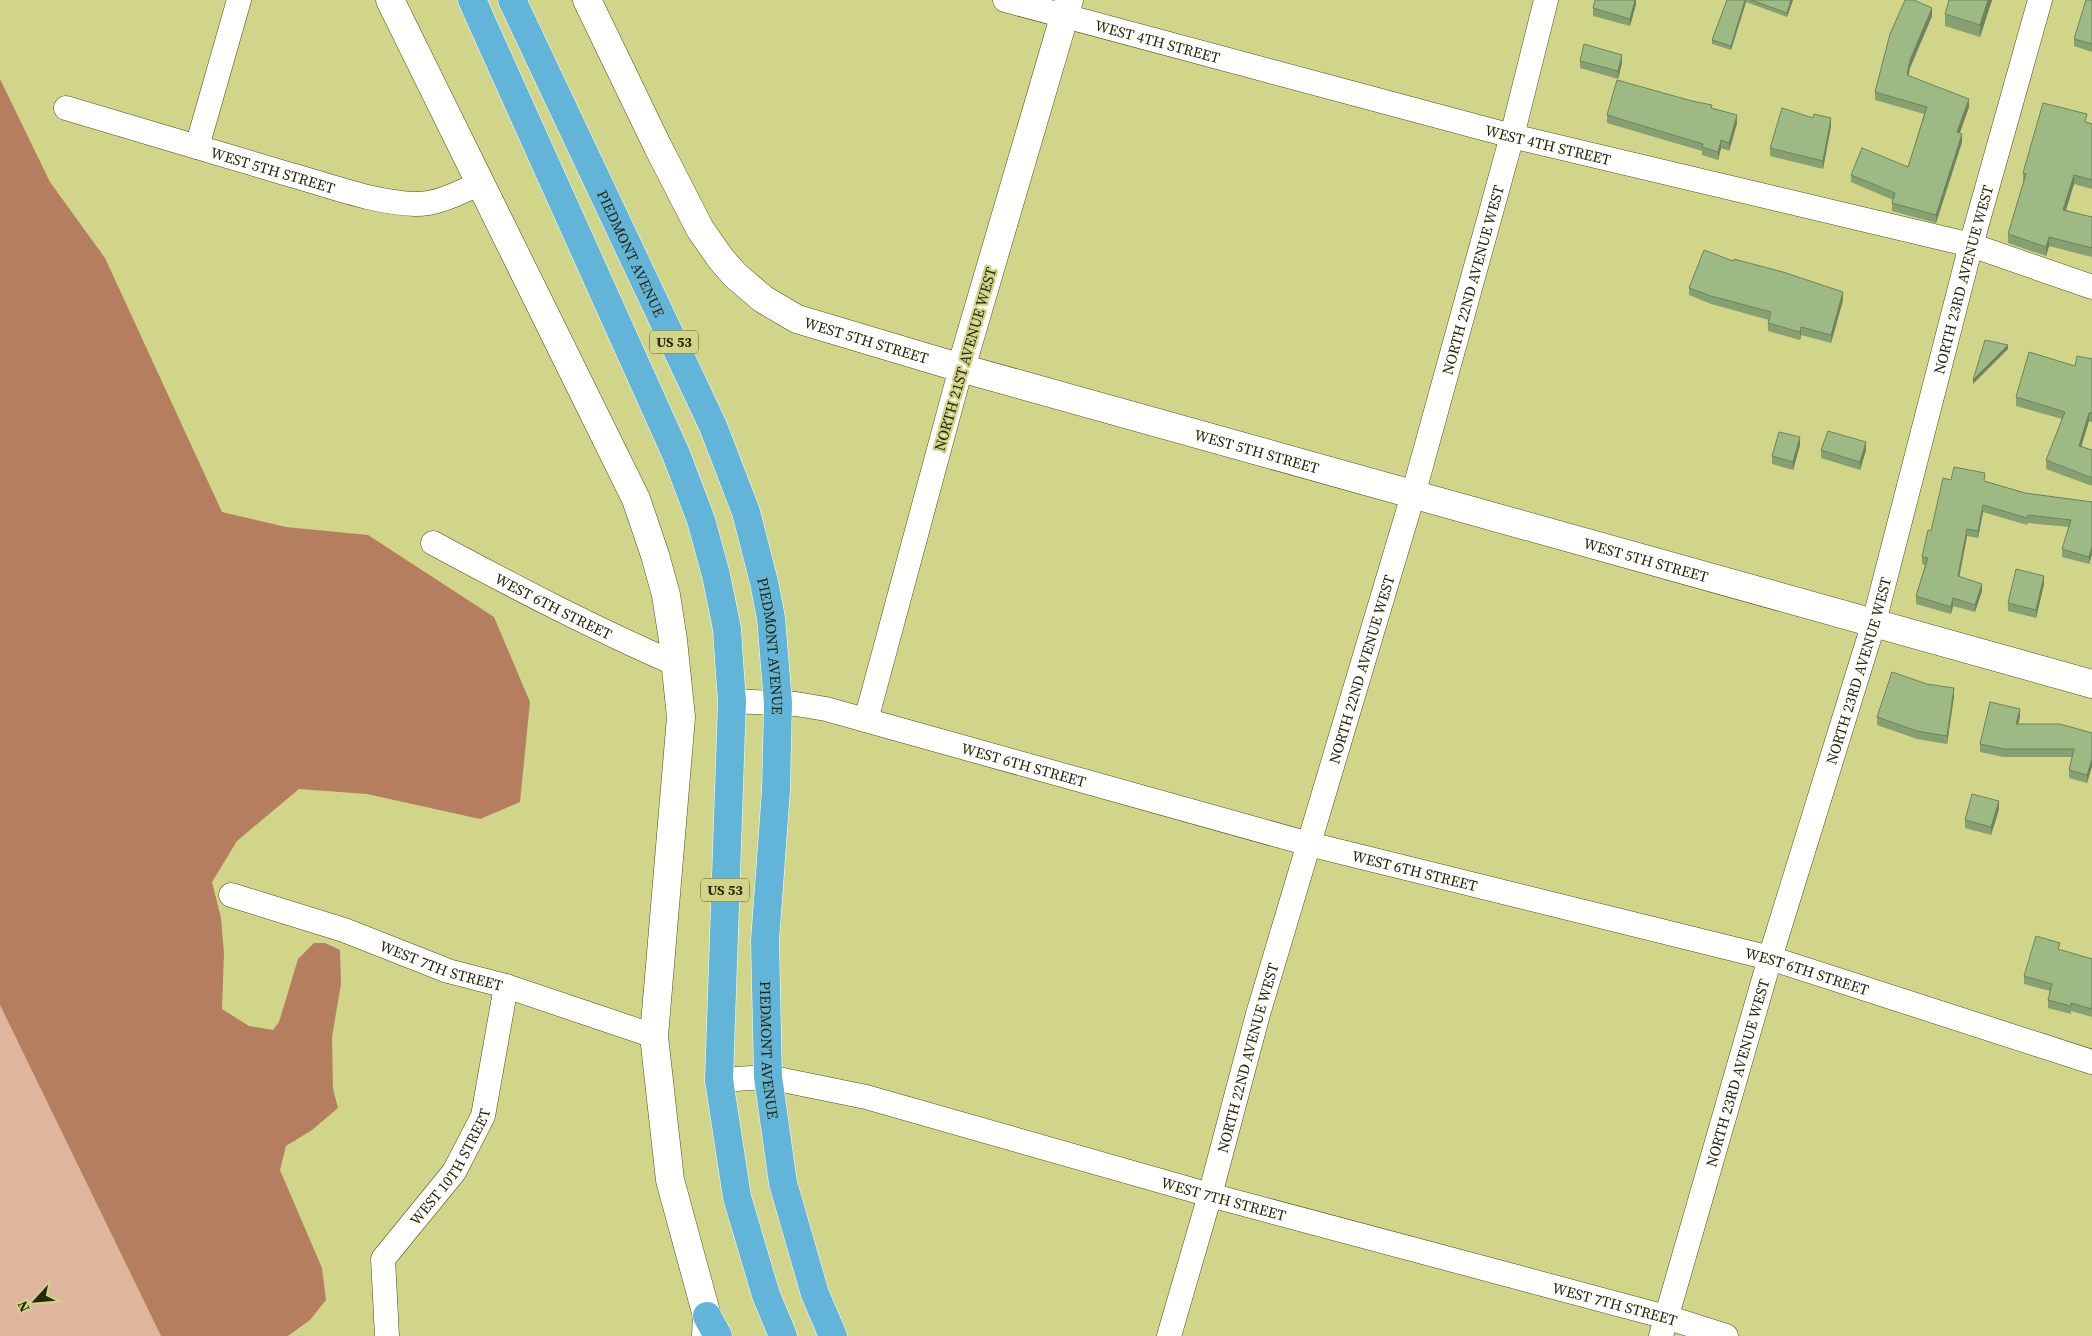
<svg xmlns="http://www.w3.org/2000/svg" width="2092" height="1336" viewBox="0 0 2092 1336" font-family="'Source Serif 4',serif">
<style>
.green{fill:#dfb59d}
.forest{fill:#b57f5f}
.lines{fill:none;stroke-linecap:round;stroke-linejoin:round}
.minor-casing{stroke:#4e4f16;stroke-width:25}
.tertiary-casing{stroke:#4e4f16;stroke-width:29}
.trunk-casing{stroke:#fff;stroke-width:29}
.minor{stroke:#fff;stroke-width:24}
.tertiary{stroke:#fff;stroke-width:28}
.trunk{stroke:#62b4d8;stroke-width:28}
.wall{fill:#87a072}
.shaded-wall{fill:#6e825c}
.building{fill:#9dba84;stroke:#6e825c}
.labels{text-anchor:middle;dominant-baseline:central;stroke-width:4.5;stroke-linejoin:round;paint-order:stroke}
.shield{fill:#d1d58a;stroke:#5a5c2f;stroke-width:1}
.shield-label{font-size:14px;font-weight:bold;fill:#272808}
.street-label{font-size:15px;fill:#272808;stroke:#d1d58a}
</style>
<rect width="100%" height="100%" fill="#d1d58a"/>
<!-- green -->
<polygon class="green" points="0,1005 161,1336 0,1336"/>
<!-- forest -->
<polygon class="forest" points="0,79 50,182 105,258 222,512 286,527 368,535 494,617 530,702 520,802 480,819 367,794 299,789 237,841 212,882 221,918 224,954 222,1009 249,1026 273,1030 279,1022 298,959 314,943 325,943 340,950 341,984 332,1037 333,1089 338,1108 312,1130 286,1146 280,1170 322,1268 326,1300 310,1320 288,1336 161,1336 0,1005"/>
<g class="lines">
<!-- minor casing -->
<g class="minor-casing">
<g id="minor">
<path id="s1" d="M1005,0L1512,136L1971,245L2092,287"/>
<path id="s2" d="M66,108C141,130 216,153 291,175C331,186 374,203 416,204C439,204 460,192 481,183"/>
<polyline points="197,147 239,0"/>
<path id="s3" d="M433,543C513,586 593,628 676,664"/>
<path id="s4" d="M732,701L796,704L826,709L1309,844L1770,958L2092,1062"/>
<polyline points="866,720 961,368"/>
<path id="s5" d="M231,895L344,930L448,971L506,986L654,1036"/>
<path id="s6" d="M719,1080L768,1077L866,1097L1210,1195L1666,1317L1726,1336"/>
<path id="s7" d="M387,1336L383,1259L454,1172L483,1116L506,986"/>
<path id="s8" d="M1169,1336L1210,1195L1258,1014L1413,495L1512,136L1546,0"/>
<path id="s9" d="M1661,1336L1770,958L1874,622L1971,245L2040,0"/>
</g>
</g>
<!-- tertiary casing -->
<g class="tertiary-casing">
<g id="tertiary">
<polyline points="390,0 636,499 655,555 666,595 673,640 681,717 654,1036 670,1180 707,1316 706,1336"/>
<path id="s10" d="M587,0L658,147L700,229L721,259L735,275L763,299L797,319L961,368L2092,684"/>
<polyline points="961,368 1069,0"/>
</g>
</g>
<!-- trunk casing -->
<g class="trunk-casing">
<g id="trunk">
<polyline points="472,0 676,454 701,520 716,575 727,629 729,660 732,701 719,1080 737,1197 766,1295 783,1336"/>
<path id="s11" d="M512,0L713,426L746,512L764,582L771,618L778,703L776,790L765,941L768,1077L783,1183L815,1294L833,1336"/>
<polyline points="707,1316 718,1336"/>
</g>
</g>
<!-- minor -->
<use href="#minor" class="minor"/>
<!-- tertiary -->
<use href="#tertiary" class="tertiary"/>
<!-- trunk -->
<use href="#trunk" class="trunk"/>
</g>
<!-- wall -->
<g class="wall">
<polygon points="1636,0 1636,4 1630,26 1593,16 1593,8"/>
<polygon points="1727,0 1793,0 1787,17 1746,2 1731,50 1712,44 1712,40"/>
<polygon points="1992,0 1980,37 1945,26 1945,14"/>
<polygon points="2092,0 2092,52 2074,46 2074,39"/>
<polygon points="1932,16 1910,68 1908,76 1969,107 1960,133 1962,142 1936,223 1892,211 1892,203 1893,200 1851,182 1851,175 1908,167 1924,114 1875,100 1875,92"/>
<polygon points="1580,61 1622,63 1618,79 1580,68"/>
<polygon points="1712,108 1737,123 1729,151 1721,148 1718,160 1702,155 1702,151 1607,123 1607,115"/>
<polygon points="1813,118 1831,126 1823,169 1770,156 1770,148"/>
<polygon points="2087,122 2092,124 2092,189 2074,184 2066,210 2092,217 2092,257 2049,246 2046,256 2008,243 2008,234 2023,183 2023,173"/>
<polygon points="1733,261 1843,300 1831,343 1801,335 1800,340 1768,331 1768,323 1769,320 1711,304 1689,295 1689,288"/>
<polygon points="2092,359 2092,422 2089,421 2081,446 2092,450 2092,486 2046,469 2046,460 2062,419 2016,406 2016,397 2075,366"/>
<polygon points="1800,445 1793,470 1772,464 1772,456"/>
<polygon points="1821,450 1866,450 1860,470 1821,458"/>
<polygon points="1951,480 1985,481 2025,493 2092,502 2092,554 2089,564 2062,557 2062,549 2069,527 2028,523 2027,525 1983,512 1978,538 1967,536 1959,577 1982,591 1975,612 1953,606 1951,614 1916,604 1916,596 1925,565 1922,564 1922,557 1931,531"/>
<polygon points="2044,584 2036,618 2008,611 2008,603"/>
<polygon points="1954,696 1947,744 1917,739 1877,725 1877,717"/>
<polygon points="2020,717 2018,724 2092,733 2092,766 2087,783 2069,778 2069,770 2072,757 2003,757 1980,752 1980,744"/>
<polygon points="1999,809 1991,835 1965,828 1965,820"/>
<polygon points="2060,950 2092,959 2092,1017 2071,1011 2071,1014 2048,1008 2048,1000 2050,991 2024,984 2024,976"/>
</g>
<!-- shaded-wall -->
<g class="shaded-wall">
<polygon points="1635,0 1636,0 1636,4 1630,26 1630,19"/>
<polygon points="1745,0 1746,2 1731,50 1731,46"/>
<polygon points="1791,0 1793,0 1787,17 1787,13"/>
<polygon points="1988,0 1992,0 1980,37 1980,25"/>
<polygon points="1932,8 1932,16 1910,68 1907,83 1907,75 1910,60"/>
<polygon points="1622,55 1622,63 1618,79 1618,71"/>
<polygon points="1969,99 1969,107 1957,140 1957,132"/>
<polygon points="1737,115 1737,123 1729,151 1729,143"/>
<polygon points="1831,118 1831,126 1823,169 1823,161"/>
<polygon points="1962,134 1962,142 1936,223 1936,215"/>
<polygon points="1721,140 1721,148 1718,160 1718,152"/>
<polygon points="2074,175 2074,184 2063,219 2063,210"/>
<polygon points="2049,237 2049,246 2046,256 2046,247"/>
<polygon points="1843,292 1843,300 1831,343 1831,335"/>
<polygon points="1801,327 1801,335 1800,340 1800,332"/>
<polygon points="2008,345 2008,349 1973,384 1973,380"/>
<polygon points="2089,413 2089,421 2079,454 2079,446"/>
<polygon points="1800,437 1800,445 1793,470 1793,462"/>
<polygon points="1866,442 1866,450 1860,470 1860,462"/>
<polygon points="1983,505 1983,512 1978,538 1978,531"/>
<polygon points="1967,529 1967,536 1958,584 1958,576"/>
<polygon points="2092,547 2092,554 2089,564 2089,557"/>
<polygon points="2044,576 2044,584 2036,618 2036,610"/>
<polygon points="1982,584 1982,591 1975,612 1975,605"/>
<polygon points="1953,598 1953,606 1951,614 1951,607"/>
<polygon points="1954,688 1954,696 1947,744 1947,736"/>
<polygon points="2020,709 2020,717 2016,732 2016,724"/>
<polygon points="2092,759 2092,766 2087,783 2087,775"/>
<polygon points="1999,801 1999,809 1991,835 1991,827"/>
</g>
<!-- building -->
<g class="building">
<polygon points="1595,0 1635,0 1630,19 1593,8"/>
<polygon points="1727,0 1745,0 1731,46 1712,40"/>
<polygon points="1751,0 1791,0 1787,13"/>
<polygon points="1905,0 1914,0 1932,8 1910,60 1907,75 1969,99 1957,132 1962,134 1936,215 1892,203 1895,193 1851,175 1862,148 1908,167 1927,107 1875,92 1890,34"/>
<polygon points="1949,0 1988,0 1980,25 1945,14"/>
<polygon points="2086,0 2092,0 2092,44 2074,39"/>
<polygon points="1584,44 1622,55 1618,71 1580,61"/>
<polygon points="1617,80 1692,101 1712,105 1711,108 1737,115 1729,143 1721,140 1718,152 1702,147 1703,144 1607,115"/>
<polygon points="2043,103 2087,114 2085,122 2092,124 2092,180 2074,175 2063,210 2092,217 2092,248 2049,237 2046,247 2008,234 2026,174 2023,173"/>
<polygon points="1782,108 1813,118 1814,114 1831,118 1823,161 1770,148"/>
<polygon points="1704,250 1733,261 1734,259 1783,272 1843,292 1831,335 1801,327 1800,332 1768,323 1771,312 1711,296 1689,288"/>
<polygon points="1985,340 2008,345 1973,380"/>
<polygon points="2029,352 2075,366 2077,356 2092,359 2092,413 2089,413 2079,446 2092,450 2092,478 2046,460 2065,412 2016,397"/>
<polygon points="1828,431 1866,442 1860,462 1821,450"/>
<polygon points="1779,432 1800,437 1793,462 1772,456"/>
<polygon points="1954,467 1985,473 1984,481 2025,493 2092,502 2092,547 2089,557 2062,549 2071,520 2028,515 2027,518 1983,505 1978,531 1967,529 1958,576 1982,584 1975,605 1953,598 1951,607 1916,596 1928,558 1922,557 1928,530 1931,531 1943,478 1951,480"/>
<polygon points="2016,569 2044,576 2036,610 2008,603"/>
<polygon points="1892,672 1927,684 1954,688 1947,736 1917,731 1877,717"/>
<polygon points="1990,702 2020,709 2016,724 2060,724 2092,733 2092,759 2087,775 2069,770 2074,749 2003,749 1980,744"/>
<polygon points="1972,794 1999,801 1991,827 1965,820"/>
<polygon points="2036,936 2060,943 2058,949 2092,959 2092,1009 2071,1003 2071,1006 2048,1000 2052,984 2024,976"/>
</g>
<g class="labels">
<!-- shield labels -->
<g class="shield">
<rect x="650" y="330.5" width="48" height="23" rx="4"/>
<rect x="701" y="878.5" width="48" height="23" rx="4"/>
</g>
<g class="shield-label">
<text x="674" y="342">US 53</text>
<text x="725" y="890">US 53</text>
</g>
<!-- street labels -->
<g class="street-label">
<text stroke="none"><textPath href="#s1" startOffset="158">WEST 4TH STREET</textPath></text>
<text stroke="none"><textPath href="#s1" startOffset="562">WEST 4TH STREET</textPath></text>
<text stroke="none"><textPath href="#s2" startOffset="216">WEST 5TH STREET</textPath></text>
<text stroke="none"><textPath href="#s11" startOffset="280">PIEDMONT AVENUE</textPath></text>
<text stroke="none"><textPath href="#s8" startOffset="1099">NORTH 22ND AVENUE WEST</textPath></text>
<text stroke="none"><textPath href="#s9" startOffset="1099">NORTH 23RD AVENUE WEST</textPath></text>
<text stroke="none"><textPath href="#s10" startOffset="462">WEST 5TH STREET</textPath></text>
<text transform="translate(965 359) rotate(-74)">NORTH 21ST AVENUE WEST</text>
<text stroke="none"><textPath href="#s10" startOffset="868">WEST 5TH STREET</textPath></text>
<text stroke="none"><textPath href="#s10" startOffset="1272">WEST 5TH STREET</textPath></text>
<text stroke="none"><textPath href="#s3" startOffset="136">WEST 6TH STREET</textPath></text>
<text stroke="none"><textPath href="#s11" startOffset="700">PIEDMONT AVENUE</textPath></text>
<text stroke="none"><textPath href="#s8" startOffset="694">NORTH 22ND AVENUE WEST</textPath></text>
<text stroke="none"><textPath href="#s9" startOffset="694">NORTH 23RD AVENUE WEST</textPath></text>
<text stroke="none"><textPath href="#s4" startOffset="300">WEST 6TH STREET</textPath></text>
<text stroke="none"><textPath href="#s4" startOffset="705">WEST 6TH STREET</textPath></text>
<text stroke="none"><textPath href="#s5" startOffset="222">WEST 7TH STREET</textPath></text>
<text stroke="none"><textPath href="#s4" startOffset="1110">WEST 6TH STREET</textPath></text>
<text stroke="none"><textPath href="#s11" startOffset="1105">PIEDMONT AVENUE</textPath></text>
<text stroke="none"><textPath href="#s8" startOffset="289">NORTH 22ND AVENUE WEST</textPath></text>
<text stroke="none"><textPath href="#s9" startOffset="274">NORTH 23RD AVENUE WEST</textPath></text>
<text stroke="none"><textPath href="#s7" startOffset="192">WEST 10TH STREET</textPath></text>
<text stroke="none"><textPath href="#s6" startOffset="521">WEST 7TH STREET</textPath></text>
<text stroke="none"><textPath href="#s6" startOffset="926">WEST 7TH STREET</textPath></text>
</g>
</g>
<!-- north arrow -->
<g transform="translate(35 1301) rotate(244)" stroke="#d1d58a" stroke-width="4" paint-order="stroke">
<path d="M0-4L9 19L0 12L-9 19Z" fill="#272808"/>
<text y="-8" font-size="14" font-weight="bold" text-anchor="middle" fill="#272808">N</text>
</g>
</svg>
